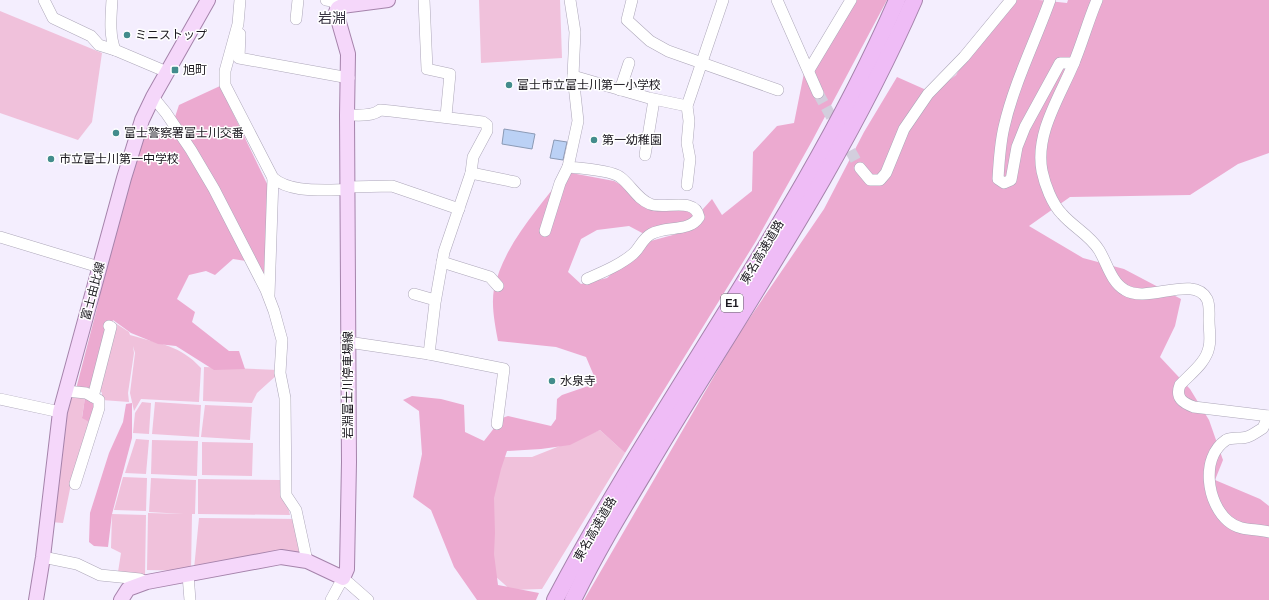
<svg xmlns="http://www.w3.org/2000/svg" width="1269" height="600" viewBox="0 0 1269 600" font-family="Arial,'Noto Sans JP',sans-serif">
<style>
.green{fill:#f0c1db}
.forest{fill:#ecaad0}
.water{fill:#bbd1f5;stroke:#8b9ab5}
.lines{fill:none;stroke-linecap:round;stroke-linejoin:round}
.minor-tunnel{stroke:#d3cedd;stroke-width:11;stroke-dasharray:11 5.5;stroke-linecap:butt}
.minor-casing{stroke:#ada7b9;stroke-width:12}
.major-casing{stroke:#a583ab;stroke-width:16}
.highway-casing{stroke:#a583ab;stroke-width:18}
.minor{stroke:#fff;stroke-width:11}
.major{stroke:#f5d7fa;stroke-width:14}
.highway{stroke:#efbcf6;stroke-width:16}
.poi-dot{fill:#438c8c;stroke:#fff;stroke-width:1.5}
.labels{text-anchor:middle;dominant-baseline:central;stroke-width:3;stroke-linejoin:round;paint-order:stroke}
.shield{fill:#fff;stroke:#5f5d62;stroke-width:1}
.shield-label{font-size:11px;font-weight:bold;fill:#1b181f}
.poi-label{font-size:12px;fill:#1b181f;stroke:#fff;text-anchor:start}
.street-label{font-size:12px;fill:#1b181f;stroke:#fff}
.quarter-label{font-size:14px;fill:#383342;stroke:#fff}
</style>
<rect width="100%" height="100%" fill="#f4eefe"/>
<!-- green -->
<g class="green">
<polygon points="479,0 560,0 562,58 481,63"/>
<polygon points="0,11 102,53 92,122 78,140 0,113"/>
<path d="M112,321L129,332L130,335C160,344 180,345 201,368L199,402L141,399L134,411L130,393L135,353L133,346L134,353L128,393L129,402L102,400V393L98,387Z"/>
<polygon points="204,367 278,370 278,374 257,393 252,403 203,401"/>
<polygon points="72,394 85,398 82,417 93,424 70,489 63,523 50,522 63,433"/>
<polygon points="142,402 151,403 149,434 133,433 135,413"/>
<polygon points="155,402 201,405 199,437 152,434"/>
<polygon points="205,405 252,407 250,440 201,437"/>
<polygon points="600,430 625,453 621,460 542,589 511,590 495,576 490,500 501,457 532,457"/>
<polygon points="136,439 149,440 146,474 125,473"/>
<polygon points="152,440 198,441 197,476 151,474"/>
<polygon points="202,442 253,443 252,476 202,475"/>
<polygon points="123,477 147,478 146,511 114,510"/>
<polygon points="151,478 196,480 195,514 192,514 191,571 147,570 148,513 184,514 149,512"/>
<polygon points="198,479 281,480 290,515 198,514"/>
<polygon points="112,514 146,515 145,575 118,572 121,553 111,548"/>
<polygon points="199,518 298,519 303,557 194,569"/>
</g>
<!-- forest -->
<g class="forest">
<path d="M851,0H887L812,141L756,241L625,453L600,430L570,445L541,449L507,451L501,469L494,498L495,533L494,554L498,585L539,593L536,600H477L454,567L431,510L413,497L422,454L419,411L403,400L412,396L441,399L464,405L465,432L484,441L502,418L508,416L551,426L556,419L557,399L562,395L597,383L586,357L556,347L498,341C495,325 491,305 494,289C504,244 539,208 566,172L614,181L645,198L699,208L696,222L646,235L629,226L597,230L581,239L568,272L581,284L607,278L647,242L691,230L702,221L703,209L712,199L722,215L752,191L753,152L777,126L794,123L804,73Z"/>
<polygon points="1013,0 1039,0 1067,3 1068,0 1269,0 1269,153 1238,164 1190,195 1070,197 1029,226 1083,258 1124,269 1181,299 1175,326 1160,357 1190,389 1209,420 1223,460 1215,480 1260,499 1269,506 1269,600 584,600 738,335 824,209 864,132 897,77 933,93 956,75 969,53"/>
<polygon points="220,86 269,188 270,280 246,261 233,259 215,275 206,271 189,275 177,299 195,312 192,322 229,351 239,351 245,369 214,370 176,346 158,344 131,333 113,320 95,392 100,407 93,424 82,418 86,391 76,389 97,308 112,236 142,138 173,123 179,105"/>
<polygon points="132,403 132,438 112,514 108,547 94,546 89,542 90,513 109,453 123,422 126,404"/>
</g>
<!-- water -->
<g class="water">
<polygon points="504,129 535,134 532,149 502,144"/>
<polygon points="554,140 567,142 563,160 550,158"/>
</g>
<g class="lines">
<!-- minor-tunnel -->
<polyline class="minor-tunnel" points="818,93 860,168"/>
<!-- minor casing -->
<g class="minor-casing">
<g id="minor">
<polyline points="44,0 53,18 91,36 99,45 115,50"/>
<path d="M112,0C111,17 109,34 115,50L167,72"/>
<path d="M240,0L238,24L225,71V85L273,178C292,194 325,189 348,190"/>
<polyline points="326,0 332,1 338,8"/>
<polyline points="424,0 427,69 450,74 446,116"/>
<path d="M570,0L575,32L573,76L578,121L568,167C580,168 611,170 620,177C631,185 637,199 650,204C664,210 695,196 699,217C689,233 666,225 651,234C642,239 640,248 633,254C620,265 603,272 587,279"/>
<polyline points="632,0 627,20 650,41 668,51 778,90"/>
<polyline points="777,0 818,93"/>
<path d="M1050,0C1035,42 1014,83 1004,127C1000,144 999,161 998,179L1004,183L1011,180L1017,147L1025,127L1060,63H1074"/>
<path d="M1097,0C1088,21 1082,44 1073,65C1059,98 1035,134 1042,171C1045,185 1052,204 1062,214C1073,227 1090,235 1099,250C1107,263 1111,282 1125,290C1147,304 1194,274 1207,299C1210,305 1209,314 1209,320C1209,329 1211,339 1209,347C1206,363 1190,374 1180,385C1175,398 1183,403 1194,407L1269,416"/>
<polyline points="296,19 298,0"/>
<polyline points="240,34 239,58 349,78"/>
<polyline points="809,70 851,0"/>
<polyline points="573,76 649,98 687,106"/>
<polyline points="620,90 629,63"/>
<polyline points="153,97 166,113 191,150 214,189 266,290 274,311 282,340 280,373 285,398 286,495 296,510 307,561"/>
<path d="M347,115C356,115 372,117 380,110L391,111L483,122L487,125V131L473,157L471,173L444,252L435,303L429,354"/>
<polyline points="645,155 654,100"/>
<polyline points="860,168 870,180 880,180 886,173 904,129 928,94 964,57 1011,0"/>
<polyline points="471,173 515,182"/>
<polyline points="687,185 690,159 687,143 689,121 687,106 723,0"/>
<polyline points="348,187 392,186 459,209"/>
<polyline points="545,231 560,183 568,167"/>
<polyline points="0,237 99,267"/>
<polyline points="442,262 490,277 498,286"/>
<polyline points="414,294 435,300"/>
<polyline points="269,295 273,178"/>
<polyline points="348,342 429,354 504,369 497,424"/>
<polyline points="66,391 86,393 99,400 99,408 75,484"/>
<polyline points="93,397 111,327 109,326"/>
<polyline points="0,399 60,412"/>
<path d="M1268,416L1263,428C1258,431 1253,435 1247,437C1241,439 1232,437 1226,440C1200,458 1207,503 1228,521C1241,532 1255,528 1269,532"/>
<polyline points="43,557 77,564 100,575 140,579 147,582"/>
<polyline points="188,575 190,600"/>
<polyline points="331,600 343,578 368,600"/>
</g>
</g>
<!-- major casing -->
<g class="major-casing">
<g id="major">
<polyline points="36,600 43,557 60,412 124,178 142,120 153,97 208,0"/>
<polyline points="121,600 128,589 147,582 281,557 307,561 343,578 347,569 349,462 347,115 348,54 336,12 338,8 342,6 388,0"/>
</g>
</g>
<!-- highway casing -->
<g class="highway-casing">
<g id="highway">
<path d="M555,600C662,396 805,212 897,0"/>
<path d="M573,600C599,546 631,495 662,443C750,298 846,156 914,0"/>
</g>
</g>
<!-- minor -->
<use href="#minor" class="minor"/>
<!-- major -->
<use href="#major" class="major"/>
<!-- highway -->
<use href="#highway" class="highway"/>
</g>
<!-- markers -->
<g class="poi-dot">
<circle cx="127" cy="35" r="4"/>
<rect x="171" y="66" width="8" height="8" rx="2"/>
<circle cx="509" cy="85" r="4"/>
<circle cx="116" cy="133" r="4"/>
<circle cx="594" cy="140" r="4"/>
<circle cx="51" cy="159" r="4"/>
<circle cx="552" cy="381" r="4"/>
</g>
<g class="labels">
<!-- shield labels -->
<rect class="shield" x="721" y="294" width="22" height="18" rx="3"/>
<g class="shield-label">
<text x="732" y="303">E1</text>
</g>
<!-- poi labels -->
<g class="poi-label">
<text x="135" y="35">ミニストップ</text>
<text x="183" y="70">旭町</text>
<text x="517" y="85">富士市立富士川第一小学校</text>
<text x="124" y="133">富士警察署富士川交番</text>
<text x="602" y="140">第一幼稚園</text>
<text x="59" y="159">市立富士川第一中学校</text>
<text x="560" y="381">水泉寺</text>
</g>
<!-- street labels -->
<g class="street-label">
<text transform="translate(762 252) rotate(-59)">東名高速道路</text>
<text transform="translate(93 291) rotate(-75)">富士由比線</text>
<text transform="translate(348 385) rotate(-90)">岩淵富士川停車場線</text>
<text transform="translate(595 529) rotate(-60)">東名高速道路</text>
</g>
<!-- quarter labels -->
<g class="quarter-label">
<text x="332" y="18">岩淵</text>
</g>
</g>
</svg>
